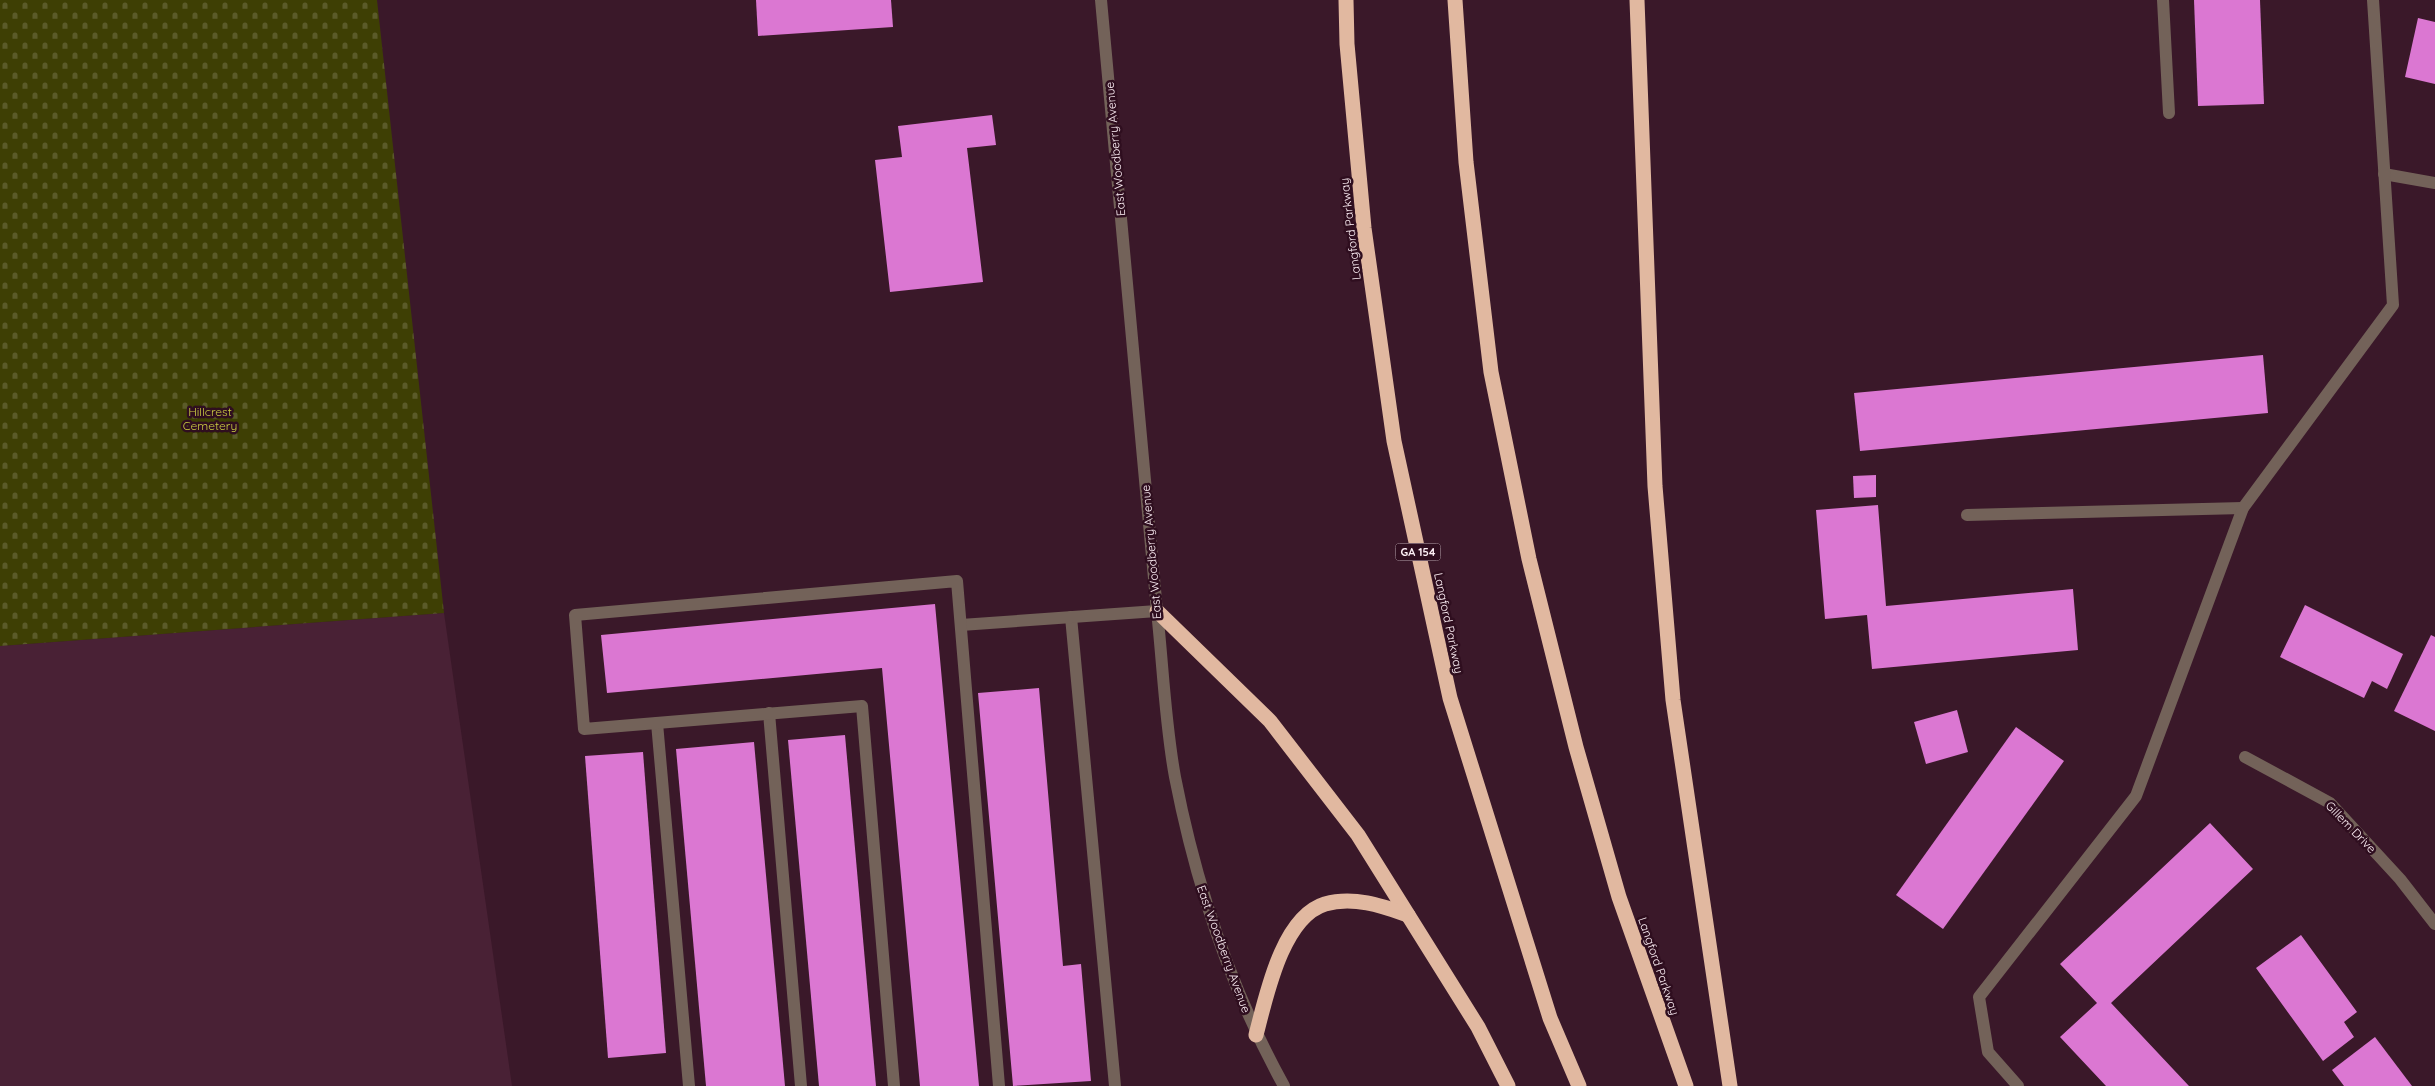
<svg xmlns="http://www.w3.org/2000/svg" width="2435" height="1086" viewBox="0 0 2435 1086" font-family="Quicksand,sans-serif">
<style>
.built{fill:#492135}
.cemetery{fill:url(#cemetery-stones)}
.building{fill:#db77d2}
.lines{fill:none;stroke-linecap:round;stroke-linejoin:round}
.service{stroke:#736259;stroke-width:12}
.minor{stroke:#736259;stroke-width:12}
.tertiary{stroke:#736259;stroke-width:12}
.motorway{stroke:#e1b8a0;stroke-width:15}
.labels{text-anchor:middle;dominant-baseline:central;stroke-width:5;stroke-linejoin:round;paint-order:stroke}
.shield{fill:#2f0e1f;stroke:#c0acb6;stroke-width:1}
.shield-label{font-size:11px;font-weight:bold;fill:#fef0f6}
.street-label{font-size:12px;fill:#fef0f6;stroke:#2f0e1f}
.park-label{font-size:12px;fill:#cccf43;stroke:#2f0e1f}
</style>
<defs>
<pattern id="cemetery-stones" width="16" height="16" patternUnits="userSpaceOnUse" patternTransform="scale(1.25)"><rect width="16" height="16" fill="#3e3f04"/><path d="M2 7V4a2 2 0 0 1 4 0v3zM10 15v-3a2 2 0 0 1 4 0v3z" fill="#5b5b29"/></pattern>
</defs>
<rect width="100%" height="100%" fill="#3a1829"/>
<!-- built -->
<polygon class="built" points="444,613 512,1086 0,1086 0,646"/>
<!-- cemetery -->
<polygon class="cemetery" points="0,0 377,0 444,613 0,646"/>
<!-- building -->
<g class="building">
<polygon points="756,0 891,0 893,27 758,36"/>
<polygon points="2194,0 2260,0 2264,104 2198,106"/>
<polygon points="2418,18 2435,22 2435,84 2405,77"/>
<polygon points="992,115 996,145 967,148 983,282 890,292 875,160 902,157 898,126"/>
<polygon points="2263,355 2268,413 1860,451 1854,393"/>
<polygon points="1876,475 1876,497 1854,498 1853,476"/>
<polygon points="1878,505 1886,606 2073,589 2078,650 1872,669 1867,615 1825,619 1816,510"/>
<polygon points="935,604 979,1086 920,1086 882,668 607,693 601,635"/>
<polygon points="2305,605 2403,654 2387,689 2372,681 2364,698 2280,657"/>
<polygon points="2431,635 2435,637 2435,731 2394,711"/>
<polygon points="1039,688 1063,966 1081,964 1091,1081 1013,1086 978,693"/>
<polygon points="1957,710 1968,752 1926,764 1914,722"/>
<polygon points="2016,727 2064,761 1943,929 1896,895"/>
<polygon points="845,735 876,1086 819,1086 788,740"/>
<polygon points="754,742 785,1086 706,1086 676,749"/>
<polygon points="643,752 666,1053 608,1058 585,756"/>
<polygon points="2210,823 2253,869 2111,1003 2189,1086 2106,1086 2060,1037 2097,1003 2060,964"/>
<polygon points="2301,935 2357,1012 2344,1022 2354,1037 2323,1061 2256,968"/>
<polygon points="2375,1037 2412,1086 2344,1086 2332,1070"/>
</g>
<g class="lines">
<!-- service -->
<g class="service">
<polyline points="2163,0 2169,113"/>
<polyline points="2384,174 2435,183"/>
<polyline points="1967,515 2243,508"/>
<polyline points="1071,617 1115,1086"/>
<polyline points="961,625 1157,611"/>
<polyline points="769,713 801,1086"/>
<polyline points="657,723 689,1086"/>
<polyline points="894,1086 862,706 584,729 575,615 957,581 999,1086"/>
<polyline points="2018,1086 1988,1052 1979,997 2136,796 2243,508 2393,305 2373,0"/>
</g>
<!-- minor -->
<g class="minor">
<path d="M1157,611C1163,666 1165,723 1175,777C1196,885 1231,990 1284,1086"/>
<polyline points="2245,757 2330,803 2400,879 2435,924"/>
</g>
<!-- tertiary -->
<polyline class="tertiary" points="1101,0 1157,611"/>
<!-- motorway -->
<g class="motorway">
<polyline points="1346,0 1347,44 1364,228 1394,441 1450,698 1550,1018 1579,1086"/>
<polyline points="1455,0 1466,162 1491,372 1529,559 1576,747 1619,897 1686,1086"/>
<polyline points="1637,0 1655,486 1673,700 1730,1086"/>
<polyline points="1157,611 1270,721 1358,835 1478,1027 1508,1086"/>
<path d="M1256,1035C1266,997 1282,917 1325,904C1354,896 1382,906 1408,915"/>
</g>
</g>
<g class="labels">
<!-- shield labels -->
<rect class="shield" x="1395.5" y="543.5" width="45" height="17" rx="4"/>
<g class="shield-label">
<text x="1418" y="552">GA 154</text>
</g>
<!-- street labels -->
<g class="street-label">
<text transform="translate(1115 149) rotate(-95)">East Woodberry Avenue</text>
<text transform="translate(1350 229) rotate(-97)">Langford Parkway</text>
<text transform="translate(1151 552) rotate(-95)">East Woodberry Avenue</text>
<text transform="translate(1449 623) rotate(78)">Langford Parkway</text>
<text transform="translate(2351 827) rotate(46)">Gillem Drive</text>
<text transform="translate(1224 949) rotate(70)">East Woodberry Avenue</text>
<text transform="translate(1659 966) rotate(71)">Langford Parkway</text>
</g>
<!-- park labels -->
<g class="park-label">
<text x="210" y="411">Hillcrest<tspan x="210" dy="14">Cemetery</tspan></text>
</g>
</g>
</svg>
